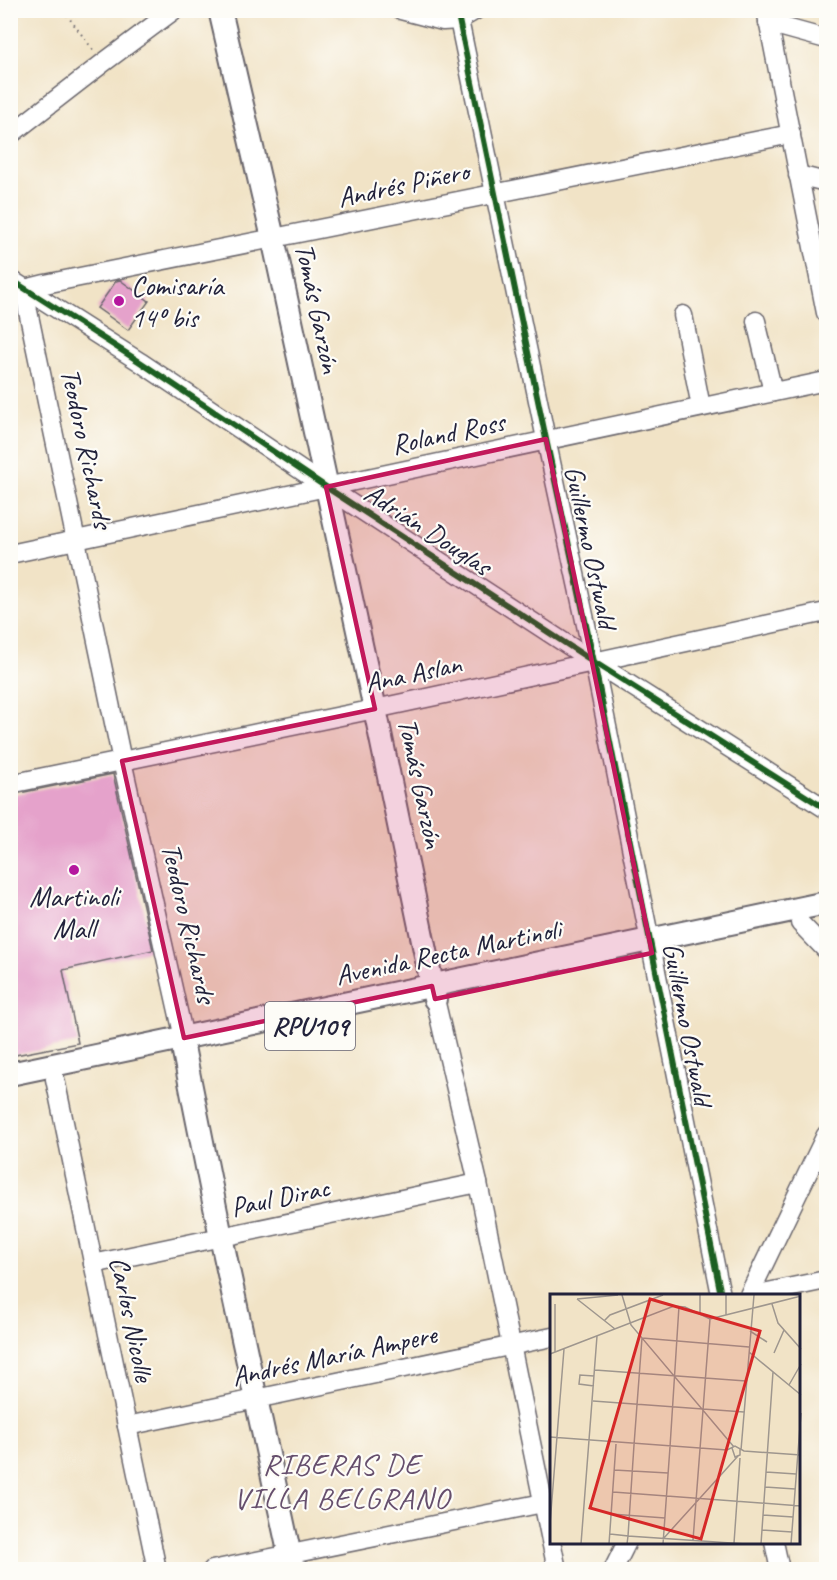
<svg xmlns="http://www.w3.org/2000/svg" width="837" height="1580" viewBox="0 0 837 1580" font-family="Caveat,sans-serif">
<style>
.building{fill:#e5a2cb}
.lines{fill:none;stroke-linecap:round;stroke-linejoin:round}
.minor-casing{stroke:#6a666c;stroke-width:21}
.major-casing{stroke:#6a666c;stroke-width:26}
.path{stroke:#6a666c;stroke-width:2;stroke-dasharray:1.5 4.5;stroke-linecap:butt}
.minor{stroke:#fff;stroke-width:18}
.major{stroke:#fff;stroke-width:22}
.cycleway-casing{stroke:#fdfcf7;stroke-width:10}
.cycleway{stroke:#1b5e20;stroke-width:6}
.marked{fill:#c2185b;fill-opacity:0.2;stroke:#c2185b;stroke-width:4.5;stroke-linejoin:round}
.poi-dot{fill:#b5179e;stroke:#fdfcf7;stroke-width:2}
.labels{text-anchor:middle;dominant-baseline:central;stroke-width:4.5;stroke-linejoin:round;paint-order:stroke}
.shield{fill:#fdfcf7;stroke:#646373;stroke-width:1.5}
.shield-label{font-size:27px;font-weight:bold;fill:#22223b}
.street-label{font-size:28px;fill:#22223b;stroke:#fdfcf7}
.poi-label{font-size:28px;fill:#22223b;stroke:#fdfcf7;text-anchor:start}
.neighbourhood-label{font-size:30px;letter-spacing:1.5px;fill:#664f6d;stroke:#fdfcf7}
.inset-road{fill:none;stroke:#9e968e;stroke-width:1.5}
.view{fill:#d62828;fill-opacity:0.15;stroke:#d62828;stroke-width:3}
.inset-edge{fill:none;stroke:#22223b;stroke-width:3}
</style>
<rect width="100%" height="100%" fill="#fdfcf7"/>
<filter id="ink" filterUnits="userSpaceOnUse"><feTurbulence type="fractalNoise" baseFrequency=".0167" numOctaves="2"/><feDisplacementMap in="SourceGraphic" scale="12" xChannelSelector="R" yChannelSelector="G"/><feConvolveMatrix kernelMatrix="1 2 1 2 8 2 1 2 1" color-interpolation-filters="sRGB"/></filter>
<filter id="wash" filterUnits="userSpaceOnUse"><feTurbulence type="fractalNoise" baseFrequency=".008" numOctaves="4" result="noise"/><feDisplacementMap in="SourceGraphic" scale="24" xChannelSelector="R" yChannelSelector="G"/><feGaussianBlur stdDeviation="1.35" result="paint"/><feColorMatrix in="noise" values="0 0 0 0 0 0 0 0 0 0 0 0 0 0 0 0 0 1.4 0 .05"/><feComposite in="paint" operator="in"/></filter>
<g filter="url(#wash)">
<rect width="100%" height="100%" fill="#f1e3c6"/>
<g id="blocks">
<!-- building -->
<g class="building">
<polygon points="120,280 149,301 128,330 97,308 116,281"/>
<polygon points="113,774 153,950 63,970 78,1043 10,1056 10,795"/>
</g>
</g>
</g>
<g filter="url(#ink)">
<use href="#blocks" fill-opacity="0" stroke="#6a666c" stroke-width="1.5"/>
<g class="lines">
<!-- minor casing -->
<g class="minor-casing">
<g id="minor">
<polyline points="401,10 443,21 459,20 476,10"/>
<polyline points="766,10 826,313"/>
<polyline points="459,20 546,439 594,662 721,1295"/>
<polyline points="768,23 826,39"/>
<polyline points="10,135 103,63 174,10"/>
<polyline points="798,175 826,182"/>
<polyline points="10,279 140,362 326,487 594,662 826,809"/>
<polyline points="25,289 45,284 791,134"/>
<polyline points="25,289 28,311 122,761 184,1038 184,1051"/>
<polyline points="683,315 701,407"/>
<polyline points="756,321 773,392"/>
<polyline points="10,554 826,381"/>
<polyline points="10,784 375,709 826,612"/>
<polyline points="800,923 826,950"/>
<polyline points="435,999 478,1183 557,1570"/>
<polyline points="55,1079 157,1570"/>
<polyline points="93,1264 478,1183"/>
<polyline points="749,1295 826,1135"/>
<polyline points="754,1295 826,1280"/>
<polyline points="127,1426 552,1337"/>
<polyline points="774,1542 780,1570"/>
<polyline points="212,1570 543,1503"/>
<polyline points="613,1570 627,1542"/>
</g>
</g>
<!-- major casing -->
<g class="major-casing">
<g id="major">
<polyline points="220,10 273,238 375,709 435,999"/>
<polyline points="184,1052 221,1237 293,1570"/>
<polyline points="10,1074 826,903"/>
</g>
</g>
<!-- path -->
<polyline class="path" points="63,10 94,51"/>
<!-- minor -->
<use href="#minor" class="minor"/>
<!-- major -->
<use href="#major" class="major"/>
<!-- cycleway casing -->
<g class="cycleway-casing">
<g id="cycleway">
<polyline points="459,20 546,439 594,662 721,1295"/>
<polyline points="10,279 140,362 326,487 594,662 826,809"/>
</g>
</g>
<!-- cycleway -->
<use href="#cycleway" class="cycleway"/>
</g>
</g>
<!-- marked area -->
<path class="marked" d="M546,439L652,953L435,999L432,986L184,1038L122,761L375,709L326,487Z"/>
<!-- markers -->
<g class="poi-dot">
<circle cx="119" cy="301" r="6"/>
<circle cx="74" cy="870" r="6"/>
</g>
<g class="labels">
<!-- shield labels -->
<rect class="shield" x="265" y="1002" width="90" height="48" rx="4.5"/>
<g class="shield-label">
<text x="310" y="1026">RPU109</text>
</g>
<!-- street labels -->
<g class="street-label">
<text transform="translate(403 184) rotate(-12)">Andrés Piñero</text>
<text transform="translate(318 308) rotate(78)">Tomás Garzón</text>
<text transform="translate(448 433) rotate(-12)">Roland Ross</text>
<text transform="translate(87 448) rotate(78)">Teodoro Richards</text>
<text transform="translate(428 529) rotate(33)">Adrián Douglas</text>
<text transform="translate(591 547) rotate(78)">Guillermo Ostwald</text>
<text transform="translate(413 673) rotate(-12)">Ana Aslan</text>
<text transform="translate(421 783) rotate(78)">Tomás Garzón</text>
<text transform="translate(189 923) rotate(77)">Teodoro Richards</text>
<text transform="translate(448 952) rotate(-12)">Avenida Recta Martinoli</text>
<text transform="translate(688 1024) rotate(79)">Guillermo Ostwald</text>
<text transform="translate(280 1197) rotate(-12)">Paul Dirac</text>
<text transform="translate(132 1319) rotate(78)">Carlos Nicolle</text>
<text transform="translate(334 1355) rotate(-12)">Andrés María Ampere</text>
</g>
<!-- poi labels -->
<g class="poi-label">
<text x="131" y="285">Comisaría<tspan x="131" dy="32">14º bis</tspan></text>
<text x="74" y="896" text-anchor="middle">Martinoli<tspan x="74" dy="32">Mall</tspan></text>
</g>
<!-- neighbourhood labels -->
<g class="neighbourhood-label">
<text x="342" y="1464">RIBERAS DE<tspan x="342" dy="34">VILLA BELGRANO</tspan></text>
</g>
</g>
<!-- overview -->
<g transform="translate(550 1294)">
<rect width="250" height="250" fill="#f1e3c6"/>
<path class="inset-road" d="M72,1L81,31L184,153M176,1V21M27,5L65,35M27,5L68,1M222,10L228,29L251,55M150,20V1M54,27L60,21L113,1M200,37L217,48M92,44L199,53M5,58V10M199,58L251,101M224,59L234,36M0,60L124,12L135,13L160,25L251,2M45,76L196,87M239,91L251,70M44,92L29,90L30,81L44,82M43,107L194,118M0,143L177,156L185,152L194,157L251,161M84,151L92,44M84,151L78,242L196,250M120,153L129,12M182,154L185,163L190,161V155M191,156L204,1M64,176L118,179M216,178L246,180M215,193L245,195M63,198L251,212M61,220L115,224M213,221L243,223M0,230L14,55M212,236L242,238M60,240L78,242L77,250M113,245L188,162M143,246L160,25M184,249L190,164M31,250L47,42M59,250L66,150M113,250L120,153M211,250L223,78M241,250L251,119"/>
<path class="view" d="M100,5L210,37L151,245L40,214Z"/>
<rect width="250" height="250" class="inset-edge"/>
</g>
<!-- margin -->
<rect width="837" height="1580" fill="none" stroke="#fdfcf7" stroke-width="36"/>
</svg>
